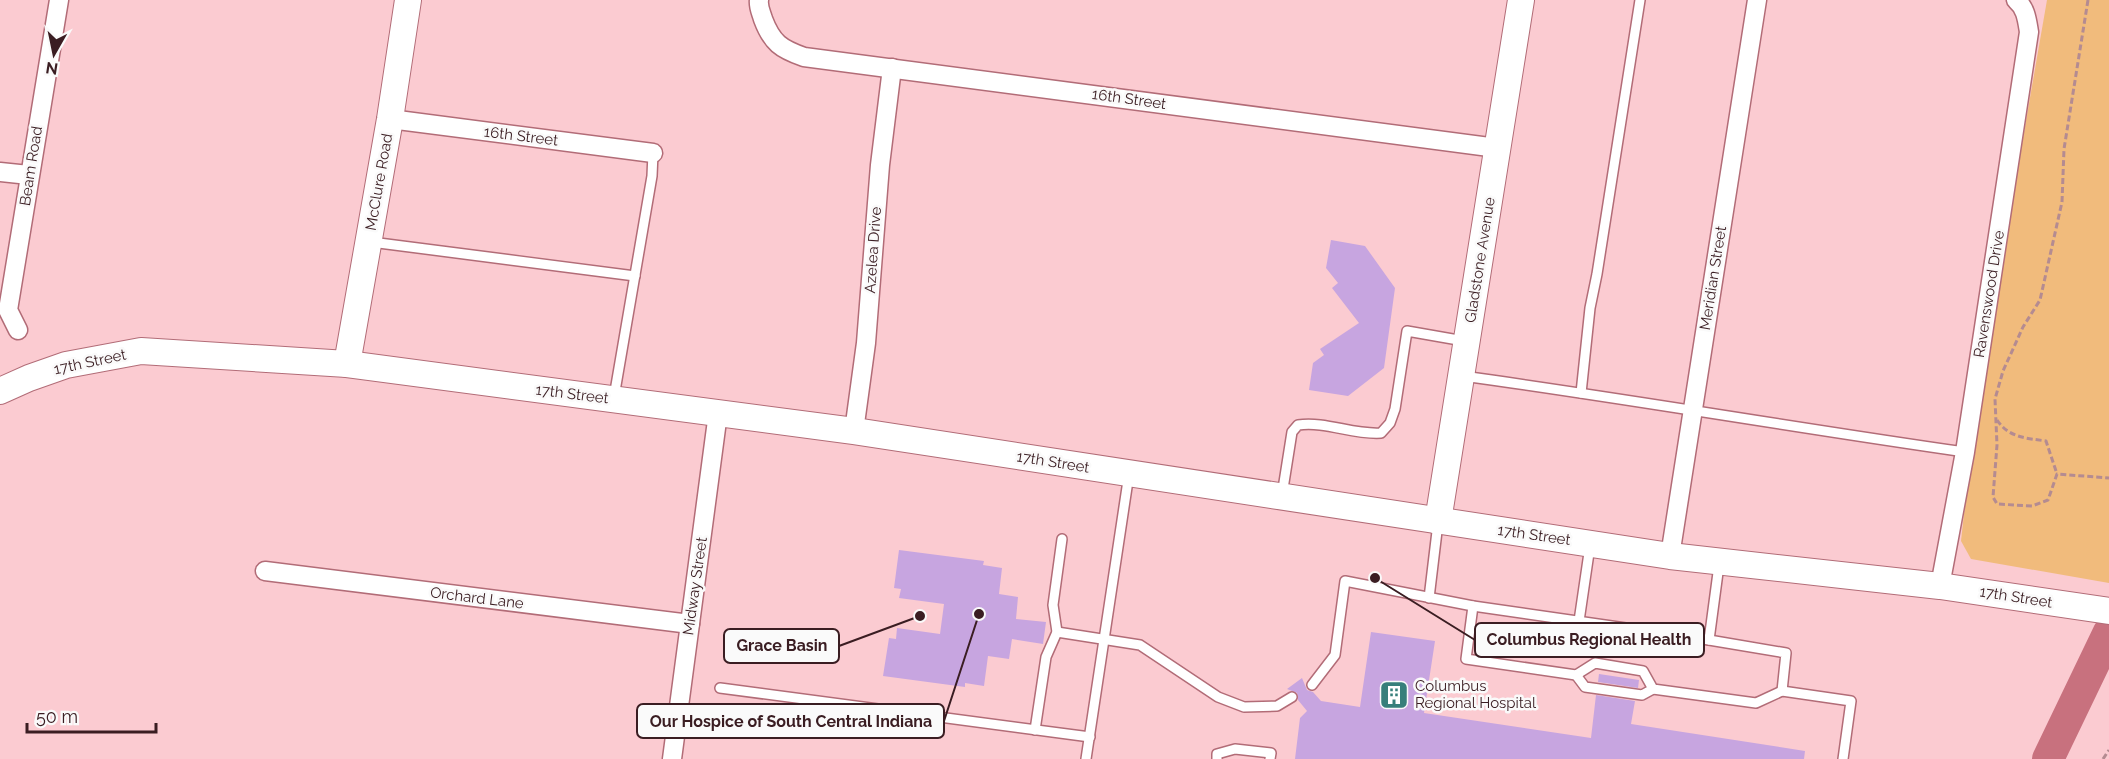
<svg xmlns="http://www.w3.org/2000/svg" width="2109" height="759" viewBox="0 0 2109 759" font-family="Raleway,sans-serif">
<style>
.green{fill:#f1bb7c}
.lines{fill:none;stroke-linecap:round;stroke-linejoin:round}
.river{stroke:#c8717e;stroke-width:32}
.building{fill:#c7a5e0}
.lane-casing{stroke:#b26c77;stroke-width:12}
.street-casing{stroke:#b26c77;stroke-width:21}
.secondary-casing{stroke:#b26c77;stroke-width:28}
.path{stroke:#b48b91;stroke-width:3;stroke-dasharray:6 3;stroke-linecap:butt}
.lane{stroke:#fff;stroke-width:9}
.street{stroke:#fff;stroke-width:18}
.secondary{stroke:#fff;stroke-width:26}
.labels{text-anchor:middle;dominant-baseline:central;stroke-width:5;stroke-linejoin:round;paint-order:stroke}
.street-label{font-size:15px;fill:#3a1d22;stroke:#fafafa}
.poi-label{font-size:15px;fill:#3a1d22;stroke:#fafafa;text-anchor:start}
.leader{fill:none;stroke:#3a1d22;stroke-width:2}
.callout-dot{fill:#3a1d22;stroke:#fafafa;stroke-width:2}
.callout{fill:#fafafa;stroke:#3a1d22;stroke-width:2}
.callout-label{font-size:16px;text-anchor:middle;font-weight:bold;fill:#3a1d22}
</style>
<rect width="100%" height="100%" fill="#fbcbd1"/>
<!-- green -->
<polygon class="green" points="2047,0 2109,0 2109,583 1971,559 1961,541 1967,487 2000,270"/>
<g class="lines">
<!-- river -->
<polyline class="river" points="2048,759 2109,632"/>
</g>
<!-- building -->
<g class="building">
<polygon points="1331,240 1365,246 1395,288 1384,368 1348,396 1309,390 1313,363 1324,355 1320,349 1359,323 1332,288 1338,283 1326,268"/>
<polygon points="899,550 984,561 983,565 1002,568 999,594 1018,597 1016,619 1046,622 1043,644 1012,639 1009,659 988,656 984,686 965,683 965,687 883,676 889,638 896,639 897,628 940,634 944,604 899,598 901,589 894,588"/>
<polygon points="1371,632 1435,641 1424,713 1591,738 1596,695 1635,701 1631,724 1805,751 1804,759 1295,759 1300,718 1307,711 1298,700 1297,693 1287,689 1302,678 1307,690 1313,692 1321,701 1360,707"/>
<polygon points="1599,674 1639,680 1638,688 1598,682"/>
</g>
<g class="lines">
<!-- lane casing -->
<g class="lane-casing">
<g id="lane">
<polyline points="371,242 635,276"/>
<path d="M1463,376C1630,399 1797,428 1965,452"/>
<polyline points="1581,393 1590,308 1597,274 1640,0"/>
<polyline points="614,397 652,176 653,153"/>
<path d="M1282,495L1292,432L1298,425C1326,421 1353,435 1381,433L1390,423L1395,409L1407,331L1464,341"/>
<polyline points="1429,598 1438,523"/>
<polyline points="1473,606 1466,659 1576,675 1595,663 1643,671 1653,689 1756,703 1782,691 1851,701 1843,759"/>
<polyline points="1579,621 1590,546"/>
<polyline points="1057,632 1140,645 1218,697 1244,707 1277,706 1292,697"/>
<polyline points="1709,640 1786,653 1782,691"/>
<polyline points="1576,675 1585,687 1642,695 1653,689"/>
<polyline points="1312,685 1335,655 1345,581 1473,606 1709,640 1719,565"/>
<polyline points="720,688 1090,737"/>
<polyline points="1035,730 1046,657 1057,632 1053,605 1062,539"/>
<polyline points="1086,759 1129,474"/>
<polyline points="1217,759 1217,754 1235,749 1271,753 1270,759"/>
</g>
</g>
<!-- street casing -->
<g class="street-casing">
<g id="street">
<path d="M759,0C758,7 761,12 763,19C772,43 781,49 804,57L1497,148"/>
<polyline points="390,119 653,153"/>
<polyline points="0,172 29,175"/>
<polyline points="18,330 8,310 59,0"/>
<polyline points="854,431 866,343 880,165 892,68"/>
<polyline points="1670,556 1757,0"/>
<polyline points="265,571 690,624"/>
<path d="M1940,586L1965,452L2029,32C2027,20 2026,8 2016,0"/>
<polyline points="672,759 718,413"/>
</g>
</g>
<!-- secondary casing -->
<g class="secondary-casing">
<g id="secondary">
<polyline points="347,364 390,119 408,0"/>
<polyline points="0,391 29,378 66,365 141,351 347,364 854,431 1670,556 1940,586 2109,611"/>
<polyline points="1438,521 1521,0"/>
</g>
</g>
<!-- path -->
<g class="path">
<polyline points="2088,0 2064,149 2062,202 2040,300 2023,327 2003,371 1995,399 1997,445 1993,497 1997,504 2032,506 2048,500 2057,474 2109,478"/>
<path d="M1997,420C2009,438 2026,438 2046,441L2057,474"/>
<polyline points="2103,759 2109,750"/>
</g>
<!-- lane -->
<use href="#lane" class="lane"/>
<!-- street -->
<use href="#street" class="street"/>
<!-- secondary -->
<use href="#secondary" class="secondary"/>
</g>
<!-- icons -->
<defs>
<g id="building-square" transform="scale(1.5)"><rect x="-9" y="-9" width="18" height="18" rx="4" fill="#377f7b" stroke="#fafafa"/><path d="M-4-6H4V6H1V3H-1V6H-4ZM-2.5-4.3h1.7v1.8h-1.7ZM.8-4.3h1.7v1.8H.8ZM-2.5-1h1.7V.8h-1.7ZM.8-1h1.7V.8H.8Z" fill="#fff"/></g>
</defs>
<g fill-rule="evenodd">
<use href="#building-square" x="1394" y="695"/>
</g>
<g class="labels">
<!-- street labels -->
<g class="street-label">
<text transform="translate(1129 99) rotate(8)">16th Street</text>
<text transform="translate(521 136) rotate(7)">16th Street</text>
<text transform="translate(31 166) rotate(-81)">Beam Road</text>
<text transform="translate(379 182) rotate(-80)">McClure Road</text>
<text transform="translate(873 250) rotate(-86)">Azelea Drive</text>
<text transform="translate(1480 260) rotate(-81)">Gladstone Avenue</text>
<text transform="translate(1713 278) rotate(-81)">Meridian Street</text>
<text transform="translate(1989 294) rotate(-81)">Ravenswood Drive</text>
<text transform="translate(90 362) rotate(-12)">17th Street</text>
<text transform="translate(572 394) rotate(7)">17th Street</text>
<text transform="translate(1053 462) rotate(9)">17th Street</text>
<text transform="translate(1534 535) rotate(8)">17th Street</text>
<text transform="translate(695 586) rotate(-82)">Midway Street</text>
<text transform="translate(2016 597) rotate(9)">17th Street</text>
<text transform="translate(477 598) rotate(7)">Orchard Lane</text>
</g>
<!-- poi labels -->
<g class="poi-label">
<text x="1415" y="686">Columbus<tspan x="1415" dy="17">Regional Hospital</tspan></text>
</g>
</g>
<!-- callouts -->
<path class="leader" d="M1375 578L1475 640M920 616L839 646M979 614L944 721"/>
<g class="callout-dot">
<circle cx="1375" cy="578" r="6"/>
<circle cx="920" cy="616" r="6"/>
<circle cx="979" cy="614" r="6"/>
</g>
<g class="callout">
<rect x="1475" y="623" width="229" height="34" rx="6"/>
<rect x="724" y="629" width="115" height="34" rx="6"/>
<rect x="637" y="704" width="307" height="34" rx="6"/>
</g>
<g class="callout-label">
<text x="1589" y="645">Columbus Regional Health</text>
<text x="782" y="651">Grace Basin</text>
<text x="791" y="727">Our Hospice of South Central Indiana</text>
</g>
<!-- north arrow -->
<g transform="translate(54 54) rotate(189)" stroke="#fafafa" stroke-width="4.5" paint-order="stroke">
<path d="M0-4.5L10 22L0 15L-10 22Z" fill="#3a1d22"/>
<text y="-9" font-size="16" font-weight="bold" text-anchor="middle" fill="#3a1d22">N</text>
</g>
<!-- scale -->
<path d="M27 723v9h129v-9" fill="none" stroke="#3a1d22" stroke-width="3"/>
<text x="36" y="723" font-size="18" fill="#3a1d22" stroke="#fafafa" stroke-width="4.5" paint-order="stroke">50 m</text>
</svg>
